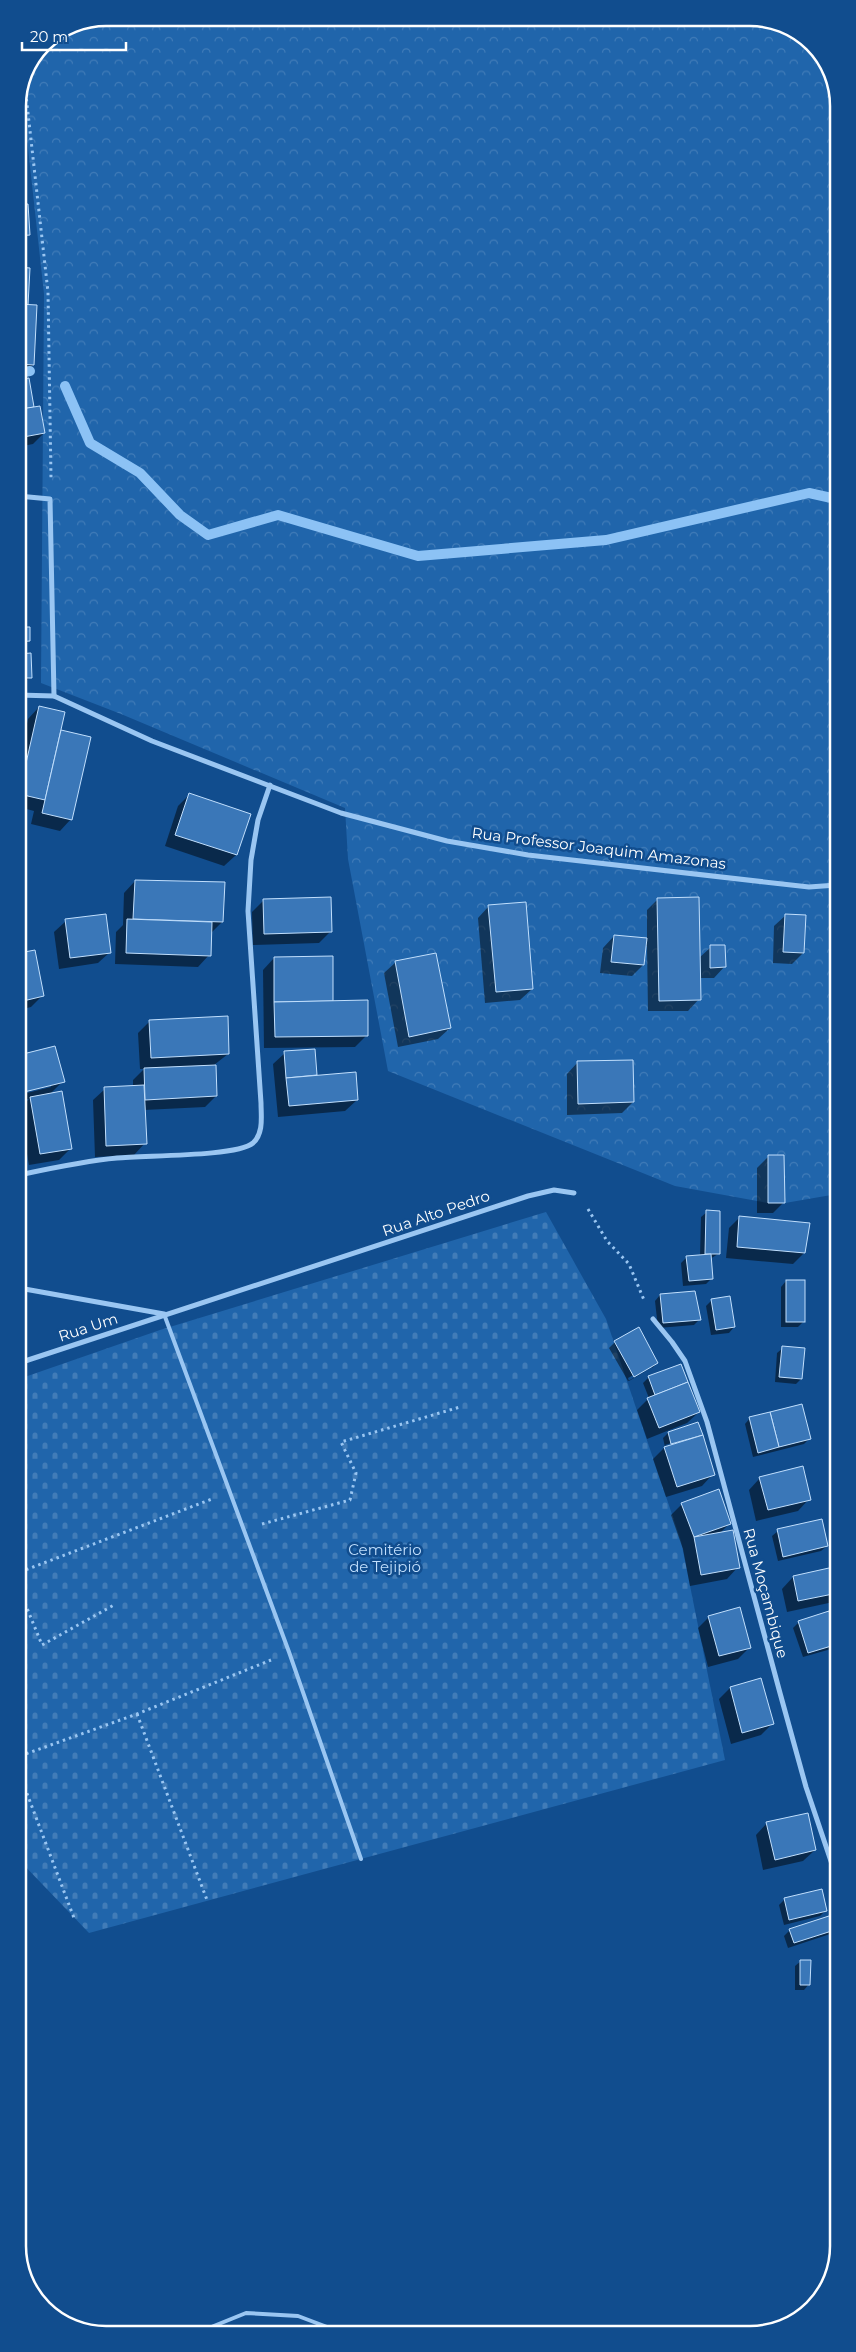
<svg xmlns="http://www.w3.org/2000/svg" width="856" height="2352" viewBox="0 0 856 2352" font-family="Montserrat,sans-serif">
<style>
.forest{fill:url(#forest-crowns)}
.cemetery{fill:url(#cemetery-stones)}
.shadow{fill:#0007;fill-rule:evenodd}
.lines{fill:none;stroke-linecap:round;stroke-linejoin:round}
.stream{stroke:#8cc2f5;stroke-width:10}
.building{fill:#3a77b8;stroke:#c1dffd}
.path{stroke:#9ac6f2;stroke-width:3;stroke-dasharray:2.5 4;stroke-linecap:butt}
.service{stroke:#9ac6f2;stroke-width:4}
.minor{stroke:#9ac6f2;stroke-width:5}
.labels{text-anchor:middle;dominant-baseline:central;stroke-width:5;stroke-linejoin:round;paint-order:stroke}
.street-label{font-size:15px;fill:#fff;stroke:#114d8e}
.park-label{font-size:15px;fill:#c1dffd;stroke:#114d8e}
.rim{fill:none;stroke:#fff;stroke-width:2.5}
</style>
<defs>
<pattern id="forest-crowns" width="20" height="18" patternUnits="userSpaceOnUse" patternTransform="scale(1.25)"><rect width="20" height="18" fill="#2065ab"/><path d="M2 6a3 3 0 1 1 6 0M12 15a3 3 0 1 1 6 0" fill="none" stroke="#417cb8"/></pattern>
<pattern id="cemetery-stones" width="16" height="16" patternUnits="userSpaceOnUse" patternTransform="scale(1.25)"><rect width="16" height="16" fill="#2065ab"/><path d="M2 7V4a2 2 0 0 1 4 0v3zM10 15v-3a2 2 0 0 1 4 0v3z" fill="#417cb8"/></pattern>
</defs>
<rect width="100%" height="100%" fill="#114d8e"/>
<!-- forest -->
<polygon class="forest" points="107,18 756,18 808,39 835,83 837,1194 785,1203 768,1203 675,1186 388,1071 348,859 345,808 121,714 41,683 44,294 22,93 44,43 73,24"/>
<!-- cemetery -->
<polygon class="cemetery" points="546,1212 606,1319 681,1541 725,1760 89,1933 20,1861 19,1379 160,1330"/>
<!-- shadow -->
<g class="shadow">
<polygon points="18,206 27,206 29,234 18,246"/>
<polygon points="18,269 28,269 26,306 33,365 21,376 18,376"/>
<polygon points="18,381 44,433 33,444 18,447"/>
<polygon points="18,629 29,641 18,651"/>
<polygon points="18,655 30,677 18,689"/>
<polygon points="39,707 59,731 89,738 71,819 60,831 31,824 34,811 19,807 19,760 28,719"/>
<polygon points="190,794 236,855 224,866 165,846 178,806"/>
<polygon points="135,881 222,922 210,934 209,955 198,967 115,964 116,932 123,925 124,893"/>
<polygon points="658,899 699,958 711,947 725,966 714,978 699,978 699,999 688,1011 648,1011 647,946 645,946 643,965 632,976 600,973 603,948 614,936 647,940 647,910"/>
<polygon points="263,901 331,931 319,943 253,945 252,912"/>
<polygon points="489,906 532,989 520,1000 485,1003 478,918"/>
<polygon points="786,915 803,953 792,964 773,963 774,926"/>
<polygon points="66,921 110,952 98,963 59,969 54,932"/>
<polygon points="34,951 42,996 31,1007 19,1010 19,954"/>
<polygon points="274,958 332,1002 367,1035 355,1047 264,1048 263,970"/>
<polygon points="396,962 450,1028 438,1039 398,1047 384,973"/>
<polygon points="150,1021 228,1054 214,1065 216,1096 205,1107 144,1110 145,1143 134,1155 95,1157 93,1100 105,1089 133,1087 133,1080 144,1069 140,1069 138,1033"/>
<polygon points="54,1047 63,1081 50,1094 71,1148 59,1160 29,1165 19,1109 29,1099 19,1101 19,1095 51,1087 51,1084 19,1092 19,1056"/>
<polygon points="314,1050 316,1076 357,1100 345,1111 278,1117 273,1064 285,1053"/>
<polygon points="578,1062 633,1102 622,1113 567,1115 567,1074"/>
<polygon points="768,1157 784,1202 773,1213 757,1213 757,1168"/>
<polygon points="707,1212 718,1254 710,1259 712,1278 706,1284 683,1286 681,1263 687,1257 700,1256 701,1217"/>
<polygon points="740,1217 804,1253 793,1264 726,1258 729,1228"/>
<polygon points="786,1281 804,1321 798,1327 781,1327 781,1287"/>
<polygon points="837,1282 837,1312 836,1312 832,1287"/>
<polygon points="660,1295 699,1320 694,1325 658,1328 655,1301"/>
<polygon points="712,1300 734,1327 729,1333 711,1335 706,1306"/>
<polygon points="615,1342 657,1363 652,1368 652,1365 628,1378 629,1381 651,1368 628,1381 609,1348"/>
<polygon points="783,1348 801,1379 796,1384 775,1382 777,1353"/>
<polygon points="649,1377 699,1412 687,1423 647,1439 637,1410 649,1398 643,1383"/>
<polygon points="750,1418 809,1439 804,1444 753,1457 745,1424"/>
<path d="M697,1423L713,1474L702,1486L666,1497L653,1459L665,1447L663,1438L668,1433ZM696,1435V1438L666,1447L665,1445Z"/>
<polygon points="760,1478 809,1499 798,1511 756,1521 749,1490"/>
<polygon points="682,1504 730,1523 720,1533 738,1567 727,1579 690,1586 683,1549 671,1515"/>
<polygon points="778,1531 827,1546 821,1551 778,1561 772,1536"/>
<polygon points="838,1568 838,1601 787,1612 782,1589 793,1577"/>
<polygon points="838,1610 838,1647 803,1657 793,1628 799,1622"/>
<polygon points="709,1617 750,1647 738,1659 708,1667 698,1628"/>
<polygon points="730,1688 772,1724 761,1735 731,1744 719,1699"/>
<polygon points="767,1823 815,1850 803,1861 763,1870 756,1835"/>
<polygon points="785,1899 826,1910 820,1916 784,1925 779,1905"/>
<polygon points="835,1915 838,1928 833,1933 788,1948 784,1936 790,1930"/>
<polygon points="801,1961 809,1984 804,1990 795,1990 795,1966"/>
</g>
<g class="lines">
<!-- stream -->
<g class="stream">
<polyline points="18,373 30,371"/>
<polyline points="65,386 90,443 140,473 180,515 208,535 278,515 418,556 606,540 809,493 836,499"/>
</g>
</g>
<!-- building -->
<g class="building">
<polygon points="28,204 30,235 18,236 18,205"/>
<polygon points="18,267 30,268 28,305 18,304"/>
<polygon points="18,304 37,305 34,365 18,364"/>
<polygon points="29,378 34,407 18,410 18,380"/>
<polygon points="40,406 45,433 18,438 18,421 23,420 21,409"/>
<polygon points="18,627 30,627 30,641 18,642"/>
<polygon points="31,653 32,678 18,678 18,654"/>
<polygon points="39,706 65,712 45,800 19,794"/>
<polygon points="61,730 91,737 72,820 42,813"/>
<polygon points="189,793 251,814 237,855 175,835"/>
<polygon points="19,803 22,819 19,820"/>
<polygon points="135,880 225,882 223,922 133,919"/>
<polygon points="331,897 332,932 264,934 263,899"/>
<polygon points="699,897 701,1000 659,1001 657,898"/>
<polygon points="526,902 533,989 496,992 488,905"/>
<polygon points="106,914 111,953 70,958 65,919"/>
<polygon points="785,914 806,915 804,953 783,952"/>
<polygon points="127,919 212,922 211,956 126,953"/>
<polygon points="614,935 647,938 644,965 611,962"/>
<polygon points="710,945 725,945 726,967 710,968"/>
<polygon points="35,950 44,996 19,1002 19,953"/>
<polygon points="436,953 451,1028 409,1037 395,961"/>
<polygon points="333,956 333,1001 274,1002 274,957"/>
<polygon points="368,1000 368,1036 275,1037 274,1002"/>
<polygon points="228,1016 229,1054 151,1058 149,1020"/>
<polygon points="55,1046 65,1082 24,1092 19,1072 19,1055"/>
<polygon points="315,1049 317,1075 286,1078 284,1051"/>
<polygon points="633,1060 634,1102 578,1104 577,1061"/>
<polygon points="216,1065 217,1096 145,1100 144,1068"/>
<polygon points="356,1072 358,1100 289,1106 286,1078"/>
<polygon points="144,1085 147,1144 106,1146 104,1087"/>
<polygon points="62,1091 72,1149 40,1154 30,1097"/>
<polygon points="768,1155 784,1155 785,1203 768,1203"/>
<polygon points="706,1210 720,1211 720,1254 705,1254"/>
<polygon points="739,1216 810,1223 805,1253 737,1247"/>
<polygon points="711,1254 713,1279 689,1281 686,1256"/>
<rect x="786" y="1280" width="19" height="42"/>
<polygon points="695,1291 701,1320 663,1323 660,1294"/>
<polygon points="730,1296 735,1327 716,1330 711,1299"/>
<polygon points="639,1327 658,1363 634,1377 614,1341"/>
<polygon points="782,1346 805,1348 802,1379 779,1377"/>
<polygon points="681,1364 688,1382 655,1395 648,1376"/>
<polygon points="688,1382 700,1412 659,1428 647,1398"/>
<polygon points="802,1404 811,1439 779,1447 770,1412"/>
<polygon points="770,1412 779,1447 758,1453 749,1417"/>
<polygon points="698,1422 703,1435 671,1444 668,1432"/>
<polygon points="703,1435 715,1475 677,1487 664,1447"/>
<polygon points="803,1466 811,1500 768,1510 759,1477"/>
<polygon points="719,1489 731,1524 694,1537 681,1503"/>
<polygon points="822,1519 828,1546 783,1557 777,1529"/>
<polygon points="733,1530 740,1568 701,1575 694,1537"/>
<polygon points="838,1566 838,1593 798,1601 793,1576"/>
<polygon points="740,1607 751,1648 719,1656 708,1616"/>
<polygon points="838,1609 838,1639 829,1611"/>
<polygon points="829,1611 838,1644 808,1653 798,1621"/>
<polygon points="761,1678 774,1724 742,1733 730,1687"/>
<polygon points="808,1813 816,1850 775,1860 766,1822"/>
<polygon points="822,1889 827,1911 789,1920 784,1898"/>
<polygon points="835,1914 838,1929 794,1943 789,1929"/>
<polygon points="800,1960 811,1960 810,1985 800,1985"/>
</g>
<g class="lines">
<!-- path -->
<g class="path">
<polyline points="25,86 48,292 51,478"/>
<polyline points="588,1209 607,1241 629,1264 644,1300"/>
<polyline points="262,1524 350,1500 356,1473 341,1442 460,1407"/>
<polyline points="20,1572 212,1499"/>
<polyline points="20,1591 42,1645 114,1605"/>
<polyline points="137,1714 207,1900"/>
<polyline points="20,1756 137,1714 271,1660"/>
<polyline points="20,1775 74,1918"/>
</g>
<!-- service -->
<g class="service">
<polyline points="164,1314 289,1652 361,1859"/>
<polyline points="194,2334 246,2313 298,2316 343,2333"/>
</g>
<!-- minor -->
<g class="minor">
<polyline points="18,496 50,499 54,696"/>
<polyline points="18,695 54,696 152,741 341,813 447,841 528,855 809,887 837,885"/>
<path d="M19,1175C52,1168 84,1161 117,1158C144,1155 236,1157 253,1143C264,1133 261,1116 261,1103L248,911L251,860L258,820L270,785"/>
<polyline points="19,1288 164,1314"/>
<polyline points="653,1319 672,1342 685,1361 707,1422 780,1693 806,1787 838,1882"/>
<polyline points="19,1363 528,1196 554,1190 574,1193"/>
</g>
</g>
<g class="labels">
<!-- street labels -->
<g class="street-label">
<text transform="translate(599 848) rotate(7)">Rua Professor Joaquim Amazonas</text>
<text transform="translate(436 1213) rotate(-19)">Rua Alto Pedro</text>
<text transform="translate(88 1327) rotate(-18)">Rua Um</text>
<text transform="translate(766 1593) rotate(75)">Rua Moçambique</text>
</g>
<!-- park labels -->
<g class="park-label">
<text x="385" y="1549">Cemitério<tspan x="385" dy="17">de Tejipió</tspan></text>
</g>
</g>
<!-- crop -->
<path d="M0 0H856V2352H0ZM106 26H750A80 80 0 0 1 830 106V2246A80 80 0 0 1 750 2326H106A80 80 0 0 1 26 2246V106A80 80 0 0 1 106 26Z" fill="#114d8e" fill-rule="evenodd"/>
<path class="rim" d="M106 26H750A80 80 0 0 1 830 106V2246A80 80 0 0 1 750 2326H106A80 80 0 0 1 26 2246V106A80 80 0 0 1 106 26Z"/>
<!-- scale -->
<path d="M22 42v8h104v-8" fill="none" stroke="#ffffff" stroke-width="2.5"/>
<text x="30" y="42" font-size="15" fill="#ffffff" stroke="#114d8e" stroke-width="4" paint-order="stroke">20 m</text>
</svg>
